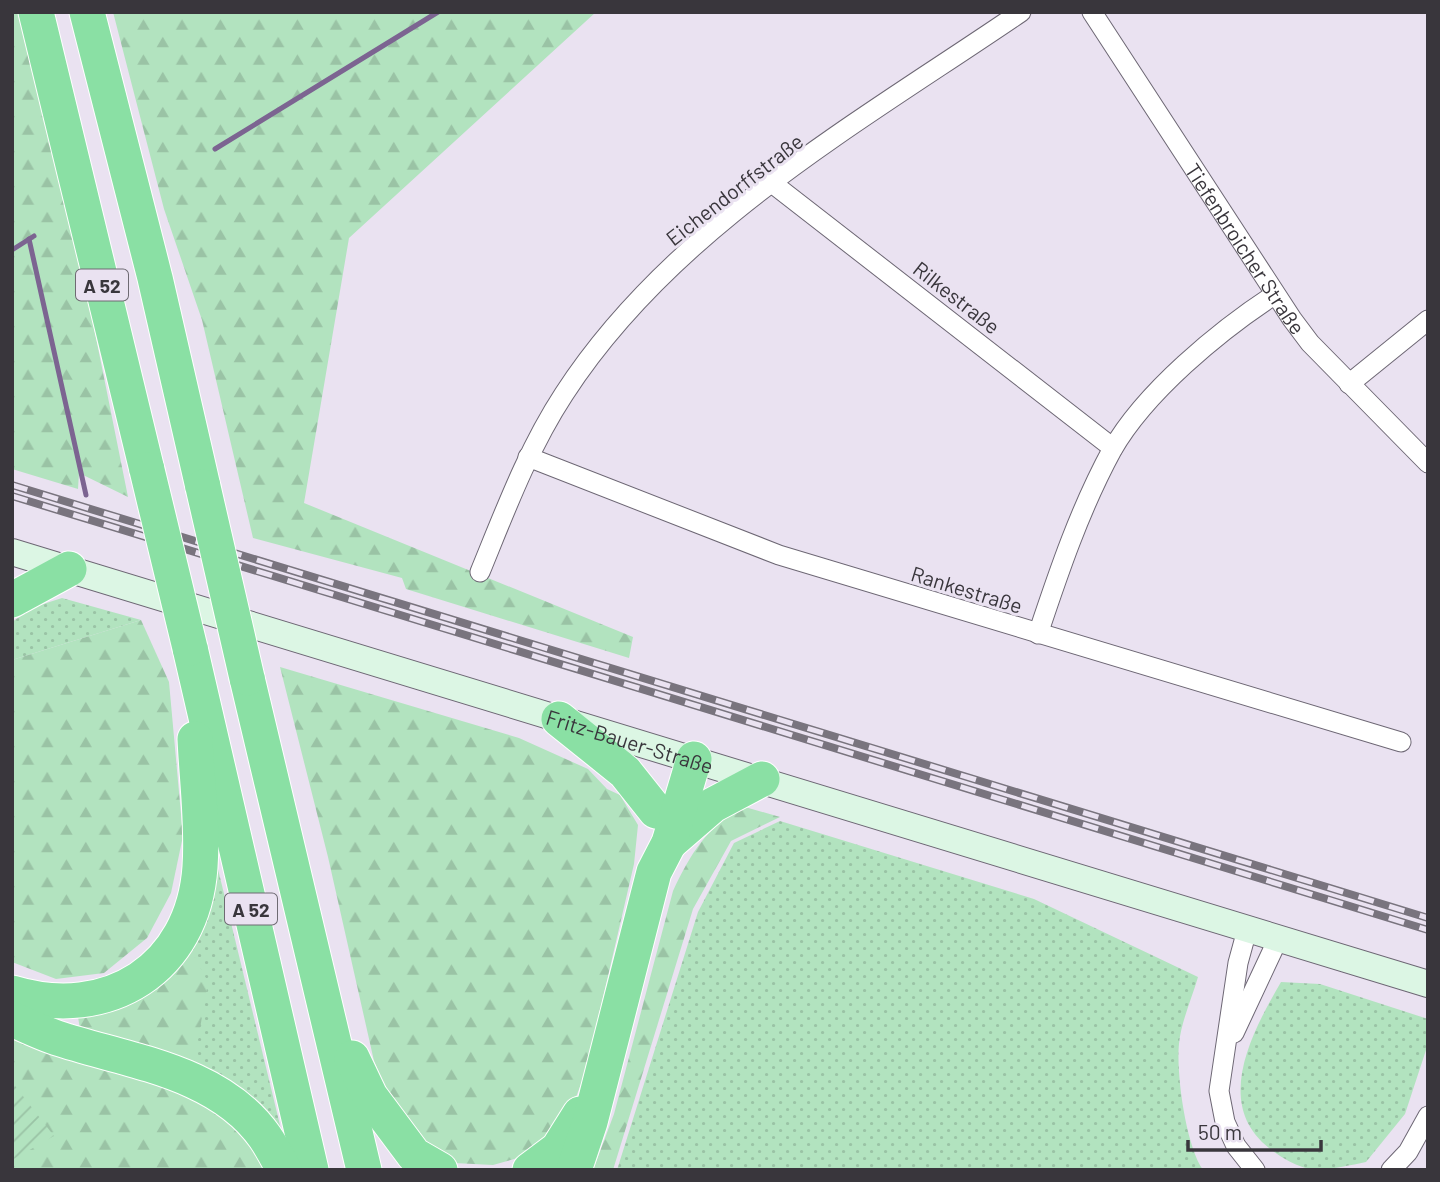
<svg xmlns="http://www.w3.org/2000/svg" width="1440" height="1182" viewBox="0 0 1440 1182" font-family="Barlow,sans-serif">
<style>
.grass{fill:url(#grass-dots)}
.forest{fill:url(#forest-firs)}
.garden{fill:url(#garden-furrows)}
.lines{fill:none;stroke-linecap:round;stroke-linejoin:round}
.stream{stroke:#7c6491;stroke-width:5}
.minor-casing{stroke:#6d6774;stroke-width:21}
.secondary-casing{stroke:#6d6774;stroke-width:28}
.motorway-casing{stroke:#fff;stroke-width:37}
.minor{stroke:#fff;stroke-width:19}
.secondary{stroke:#dcf6e4;stroke-width:26}
.motorway{stroke:#8ae0a4;stroke-width:35}
.rail-casing{stroke:#79747e;stroke-width:8}
.rail{stroke:#eae2f1;stroke-width:5;stroke-dasharray:16;stroke-linecap:butt}
.motorway-bridge-casing{stroke:#fff;stroke-width:37;stroke-linecap:butt}
.motorway-bridge{stroke:#8ae0a4;stroke-width:35}
.labels{text-anchor:middle;dominant-baseline:central;stroke-width:6;stroke-linejoin:round;paint-order:stroke}
.shield{fill:#eae2f1;stroke:#6e6a72;stroke-width:2}
.shield-label{font-size:19px;font-weight:bold;fill:#39363c}
.street-label{font-size:21px;fill:#39363c;stroke:#eae2f1}
</style>
<defs>
<pattern id="grass-dots" width="8" height="8" patternUnits="userSpaceOnUse" patternTransform="scale(1.75)"><rect width="8" height="8" fill="#b2e3bf"/><path d="M2 2h.1M6 6h.1" fill="none" stroke="#9ac3a5" stroke-width="1.8" stroke-linecap="round"/></pattern>
<pattern id="forest-firs" width="22" height="20" patternUnits="userSpaceOnUse" patternTransform="scale(1.75)"><rect width="22" height="20" fill="#b2e3bf"/><path d="M5 1l3.5 6h-7zM16 11l3.5 6h-7z" fill="#9ac3a5"/></pattern>
<pattern id="garden-furrows" width="10" height="10" patternUnits="userSpaceOnUse" patternTransform="scale(1.75)"><rect width="10" height="10" fill="#b2e3bf"/><path d="M-1 1l2-2M0 10L10 0M9 11l2-2" fill="none" stroke="#9ac3a5"/></pattern>
</defs>
<rect width="100%" height="100%" fill="#eae2f1"/>
<!-- grass -->
<g class="grass">
<polygon points="62,598 141,620 12,660 12,622 34,607"/>
<path d="M780,821L1034,899L1198,977C1192,998 1181,1022 1179,1044C1176,1074 1186,1146 1203,1170H617L698,912L734,843Z"/>
<polygon points="210,836 287,1154 193,1069 188,944"/>
<path d="M1281,982L1320,984L1428,1019V1044L1405,1114L1366,1162C1351,1165 1334,1169 1318,1170C1302,1170 1281,1158 1269,1148C1213,1104 1252,1032 1281,982Z"/>
</g>
<!-- forest -->
<g class="forest">
<polygon points="12,12 18,12 85,283 128,497 79,473 78,489 12,469"/>
<polygon points="113,12 596,12 349,238 304,503 633,637 629,658 406,589 402,578 253,538 202,320 164,209"/>
<polygon points="141,620 169,682 183,836 171,893 147,938 104,973 56,979 12,962 12,660"/>
<polygon points="280,667 519,738 588,769 607,789 620,795 638,825 634,864 586,1071 573,1105 556,1132 528,1155 493,1165 454,1163 417,1139 395,1110 374,1061 328,857"/>
<path d="M745,807L780,817L731,841L693,909L613,1170H593L614,1114L673,891C690,855 707,825 745,807Z"/>
<polygon points="188,944 208,982 193,1069 81,1035 77,1011"/>
<polygon points="12,1033 184,1092 221,1113 271,1170 12,1170"/>
</g>
<!-- garden -->
<polygon class="garden" points="12,1082 54,1136 12,1160"/>
<g class="lines">
<!-- stream -->
<g class="stream">
<polyline points="215,149 438,12"/>
<polyline points="29,239 86,495"/>
<polyline points="12,250 34,236"/>
</g>
<!-- minor casing -->
<g class="minor-casing">
<g id="minor">
<path id="s1" d="M1092,12L1292,319L1310,343L1428,463"/>
<polyline points="772,183 1113,448"/>
<polyline points="1349,384 1428,320"/>
<polyline points="528,457 779,555 1401,742"/>
<path d="M480,572C505,511 528,449 564,394C672,227 860,122 1021,12"/>
<path d="M1038,634C1059,571 1080,509 1112,450C1145,392 1219,331 1274,295"/>
<polyline points="1247,930 1238,963 1219,1091 1225,1122 1236,1146 1255,1170"/>
<polyline points="1234,1033 1278,939"/>
<polyline points="1391,1170 1408,1152 1428,1116"/>
</g>
</g>
<!-- secondary casing -->
<g class="secondary-casing">
<g id="secondary">
<path id="s2" d="M12,552L1428,984"/>
</g>
</g>
<!-- motorway casing -->
<g class="motorway-casing">
<g id="motorway">
<polyline points="36,12 147,470"/>
<polyline points="87,12 155,278 203,487"/>
<polyline points="12,600 69,569"/>
<polyline points="190,648 311,1170"/>
<polyline points="247,678 364,1170"/>
<polyline points="559,719 625,772 656,811"/>
<polyline points="669,843 713,805 762,779"/>
<path d="M12,993C108,1022 193,969 200,867C203,825 197,781 195,739"/>
<path d="M12,1019C27,1026 42,1033 57,1038C127,1061 219,1071 265,1137C272,1147 278,1159 284,1170"/>
<polyline points="352,1058 370,1096 414,1155 440,1170"/>
<polyline points="530,1170 558,1149 580,1114"/>
<polyline points="574,1170 590,1122 654,872 669,843 694,759"/>
</g>
</g>
<!-- minor -->
<use href="#minor" class="minor"/>
<!-- secondary -->
<use href="#secondary" class="secondary"/>
<!-- motorway -->
<use href="#motorway" class="motorway"/>
<!-- rail casing -->
<g class="rail-casing">
<g id="rail">
<polyline points="12,485 1428,918"/>
<polyline points="12,496 1428,930"/>
</g>
</g>
<!-- rail -->
<use href="#rail" class="rail"/>
<!-- motorway-bridge casing -->
<g class="motorway-bridge-casing">
<g id="motorway-bridge">
<polyline points="147,470 190,648"/>
<polyline points="203,487 247,678"/>
</g>
</g>
<!-- motorway-bridge -->
<use href="#motorway-bridge" class="motorway-bridge"/>
</g>
<g class="labels">
<!-- shield labels -->
<g class="shield">
<rect x="76" y="269.5" width="52" height="31" rx="5"/>
<rect x="225" y="893.5" width="52" height="31" rx="5"/>
</g>
<g class="shield-label">
<text x="102" y="285">A 52</text>
<text x="251" y="909">A 52</text>
</g>
<!-- street labels -->
<g class="street-label">
<text transform="translate(734 189) rotate(-38)">Eichendorffstraße</text>
<text stroke="none"><textPath href="#s1" startOffset="282">Tiefenbroicher Straße</textPath></text>
<text transform="translate(957 297) rotate(38)">Rilkestraße</text>
<text transform="translate(967 589) rotate(17)">Rankestraße</text>
<text stroke="none"><textPath href="#s2" startOffset="646">Fritz-Bauer-Straße</textPath></text>
</g>
</g>
<!-- border -->
<rect width="1440" height="1182" fill="none" stroke="#39363c" stroke-width="28"/>
<!-- scale -->
<path d="M1188 1140v10h133v-10" fill="none" stroke="#39363c" stroke-width="3.5"/>
<text x="1198" y="1140" font-size="21" fill="#39363c" stroke="#eae2f1" stroke-width="5" paint-order="stroke">50 m</text>
</svg>
